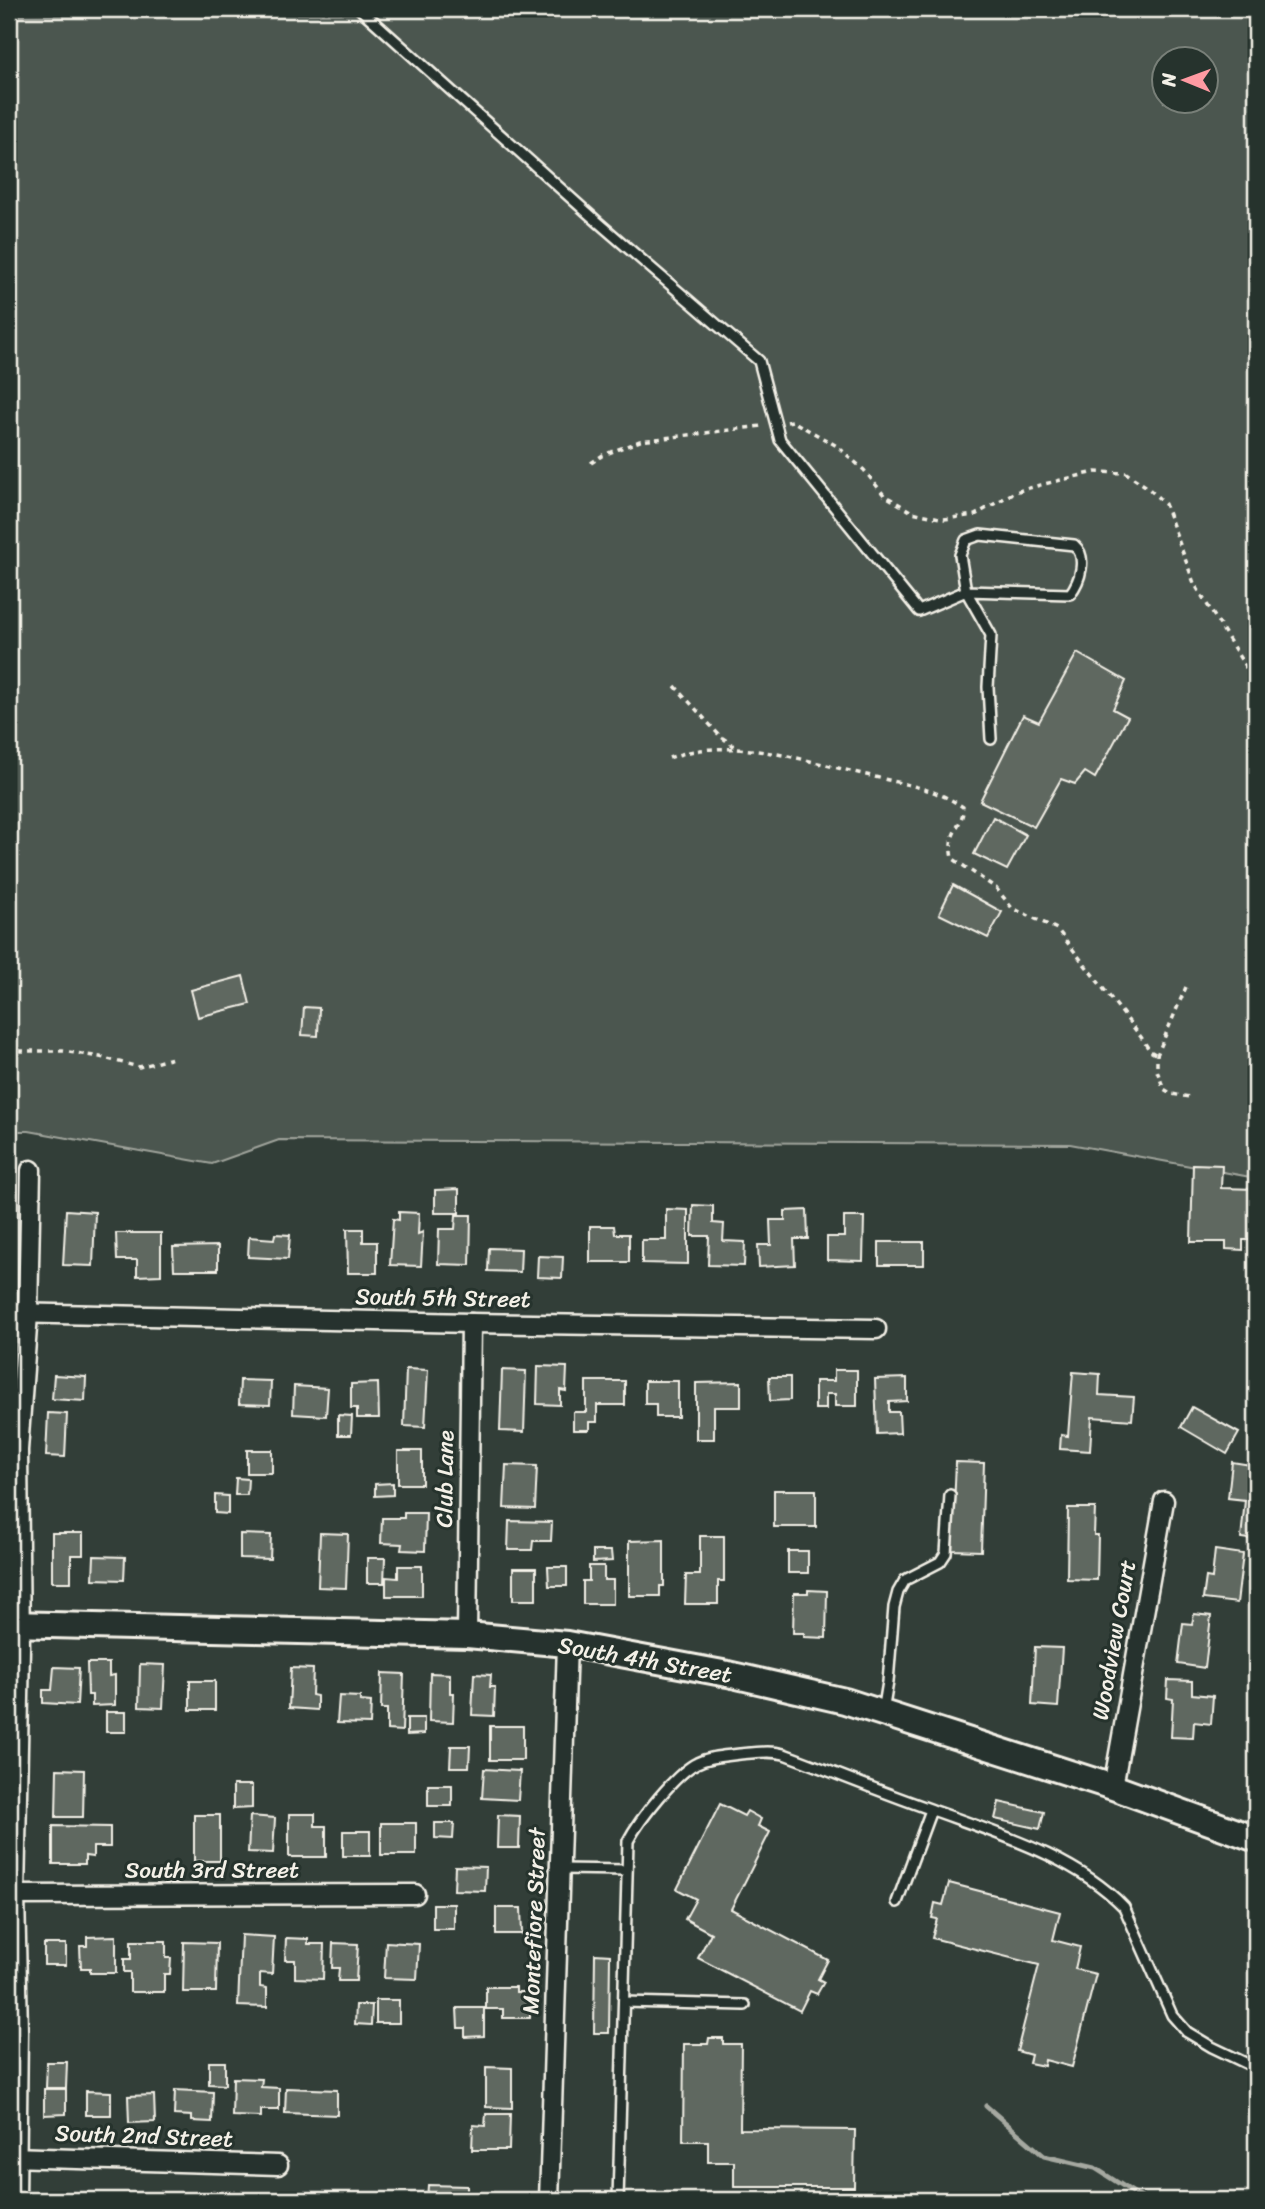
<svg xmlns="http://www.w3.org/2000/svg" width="1265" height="2209" viewBox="0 0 1265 2209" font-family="Sriracha,sans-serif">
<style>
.green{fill:#4c564f;stroke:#a0a49c;stroke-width:2;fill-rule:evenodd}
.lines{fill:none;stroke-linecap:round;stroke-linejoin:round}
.stream{stroke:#a6a9a1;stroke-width:5}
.building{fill:#5f6861;stroke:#f4f1e8;stroke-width:2}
.service-casing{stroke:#f4f1e8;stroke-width:14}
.minor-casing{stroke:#f4f1e8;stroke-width:23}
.secondary-casing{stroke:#f4f1e8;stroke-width:30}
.path{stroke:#f4f1e8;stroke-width:3.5;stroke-dasharray:5 5;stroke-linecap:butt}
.service{stroke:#26332d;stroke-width:9}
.minor{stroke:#26332d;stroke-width:18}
.secondary{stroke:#26332d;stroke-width:24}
.labels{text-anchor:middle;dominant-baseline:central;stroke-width:6;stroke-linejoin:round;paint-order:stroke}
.street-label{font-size:23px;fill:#f4f1e8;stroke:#26332d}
</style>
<rect width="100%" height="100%" fill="#323e38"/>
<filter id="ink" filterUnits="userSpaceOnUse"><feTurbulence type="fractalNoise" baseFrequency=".0143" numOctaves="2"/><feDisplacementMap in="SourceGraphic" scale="14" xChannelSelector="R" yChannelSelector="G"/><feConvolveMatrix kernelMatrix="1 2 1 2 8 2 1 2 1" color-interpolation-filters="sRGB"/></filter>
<g filter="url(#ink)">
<!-- green -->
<path class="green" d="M974,9H1256V1178L1070,1144L279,1140L212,1164L29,1131H9V16ZM1164,60H1206V102H1164Z"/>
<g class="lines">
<!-- stream -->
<polyline class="stream" points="986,2106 1044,2156 1095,2168 1145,2200"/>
</g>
<!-- building -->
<g class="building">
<polygon points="1077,653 1126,681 1113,709 1128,717 1095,778 1085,772 1075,784 1061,779 1034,827 980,801 1023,715 1039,722"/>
<polygon points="993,817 1026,835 1007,870 974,854"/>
<polygon points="953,885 1002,912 988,938 939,914"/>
<polygon points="243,976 250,1004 198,1017 191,990"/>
<polygon points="304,1007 319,1008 318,1036 302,1035"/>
<polygon points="1193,1164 1222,1165 1221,1188 1256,1189 1256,1240 1243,1240 1243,1250 1226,1249 1226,1242 1191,1242"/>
<polygon points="459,1189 459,1213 435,1213 435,1190"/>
<polygon points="693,1205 713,1206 713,1223 724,1224 723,1241 745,1242 744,1266 708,1265 709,1236 692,1236"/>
<polygon points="666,1209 688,1210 688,1264 642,1263 642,1240 666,1240"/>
<polygon points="66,1210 95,1212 93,1266 63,1265"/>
<polygon points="807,1210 808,1239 794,1239 795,1265 759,1267 758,1245 771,1245 770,1220 785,1220 785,1211"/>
<polygon points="399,1212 419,1213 418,1234 423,1232 421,1266 390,1265 393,1219 399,1220"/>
<polygon points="456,1215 471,1215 470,1265 438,1264 439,1229 455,1229"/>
<polygon points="844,1217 864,1217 863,1261 827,1260 827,1237 844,1237"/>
<polygon points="590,1226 614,1226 615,1234 629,1234 629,1262 590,1262"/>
<polygon points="347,1229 363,1229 363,1242 377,1242 377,1273 348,1273"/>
<polygon points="116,1233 161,1233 161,1275 137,1276 137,1260 117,1260"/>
<polygon points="275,1234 290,1235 288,1259 248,1257 249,1237 274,1239"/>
<rect x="879" y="1242" width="45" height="23"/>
<polygon points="218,1246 218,1270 174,1270 173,1247"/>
<polygon points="489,1248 521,1249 520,1272 488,1271"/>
<polygon points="538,1256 563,1257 562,1278 537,1277"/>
<polygon points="538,1366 567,1367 566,1391 560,1390 560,1405 537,1404"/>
<polygon points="406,1369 428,1370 425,1427 404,1426"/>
<polygon points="502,1370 526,1371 524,1432 500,1431"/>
<polygon points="834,1370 857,1370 857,1406 835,1406 835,1394 826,1394 826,1409 815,1409 815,1381 834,1381"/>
<polygon points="1073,1372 1100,1374 1099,1395 1134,1397 1132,1420 1092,1417 1090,1451 1060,1449 1061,1435 1068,1436"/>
<polygon points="54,1375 86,1377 85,1401 52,1399"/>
<polygon points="769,1377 790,1377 790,1400 770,1401"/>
<polygon points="907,1378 907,1401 889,1402 889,1412 899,1412 900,1433 877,1434 875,1379"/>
<polygon points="240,1380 271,1381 270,1405 239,1404"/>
<polygon points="586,1381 625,1381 625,1405 597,1405 597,1422 589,1422 589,1430 573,1430 573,1412 586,1412"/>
<polygon points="645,1381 678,1381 678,1417 656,1417 656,1404 645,1404"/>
<polygon points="741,1382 741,1407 714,1407 714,1439 696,1439 696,1383"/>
<polygon points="378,1383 379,1418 357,1418 357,1408 351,1408 351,1384"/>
<polygon points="294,1386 328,1388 326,1416 293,1414"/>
<polygon points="1192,1407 1239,1433 1227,1454 1181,1427"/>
<polygon points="48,1413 67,1414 65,1457 46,1456"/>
<polygon points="338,1415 352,1416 351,1435 338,1435"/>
<rect x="247" y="1450" width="25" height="23"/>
<rect x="398" y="1451" width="24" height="33"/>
<polygon points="956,1462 984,1463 981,1551 952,1550"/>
<polygon points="1232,1462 1251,1465 1251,1473 1256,1474 1256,1540 1241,1538 1245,1500 1228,1498"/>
<polygon points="506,1465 537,1466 535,1509 504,1508"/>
<polygon points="236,1478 248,1479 247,1495 235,1495"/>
<polygon points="393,1483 393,1495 375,1496 375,1484"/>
<rect x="774" y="1490" width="42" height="37"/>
<polygon points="215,1495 228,1496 228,1514 215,1513"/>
<polygon points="1068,1508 1095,1508 1094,1535 1098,1535 1097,1580 1067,1579"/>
<polygon points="404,1513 426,1513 425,1551 401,1550 402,1544 381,1543 382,1518 404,1518"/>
<polygon points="509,1521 552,1522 551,1541 533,1541 532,1550 508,1550"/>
<polygon points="52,1533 83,1533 83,1555 71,1555 71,1582 52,1582"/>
<polygon points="320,1533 348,1534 346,1588 318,1587"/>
<polygon points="240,1534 271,1535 270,1559 240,1558"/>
<polygon points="700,1536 724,1536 724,1581 718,1581 718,1604 685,1604 686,1575 700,1575"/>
<polygon points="664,1540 664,1586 660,1586 660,1596 629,1596 629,1541"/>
<polygon points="1215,1550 1243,1554 1237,1603 1203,1599 1206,1577 1212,1578"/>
<polygon points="593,1551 611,1551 612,1561 593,1562"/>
<rect x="788" y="1551" width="20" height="22"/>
<polygon points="94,1556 125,1557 124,1580 93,1579"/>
<polygon points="367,1558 385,1558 384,1583 367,1583"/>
<polygon points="398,1566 422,1566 422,1596 386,1596 386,1577 398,1578"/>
<polygon points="589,1566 604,1566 604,1580 613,1580 613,1604 583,1604 583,1581 589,1581"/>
<polygon points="548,1567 567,1567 567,1586 549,1586"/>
<rect x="513" y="1568" width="23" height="32"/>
<polygon points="808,1590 827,1591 826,1638 804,1637 804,1633 793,1633 794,1593 808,1593"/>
<polygon points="1194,1614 1211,1616 1205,1668 1178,1664 1183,1623 1192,1624"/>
<polygon points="1035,1647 1062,1648 1058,1707 1032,1705"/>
<polygon points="87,1663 109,1663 109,1676 115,1675 115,1705 92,1706 92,1695 88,1695"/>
<polygon points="140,1664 165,1665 163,1708 139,1707"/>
<polygon points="54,1667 79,1668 77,1705 43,1703 43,1690 52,1690"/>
<polygon points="291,1668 313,1669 312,1695 317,1696 317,1710 289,1708"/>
<polygon points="382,1673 404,1674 402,1731 387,1730 387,1709 381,1709"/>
<polygon points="430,1673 450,1674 450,1693 454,1693 453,1722 429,1721"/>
<polygon points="474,1674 491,1675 490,1687 495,1687 494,1716 472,1715"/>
<polygon points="1168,1680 1192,1681 1192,1694 1213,1696 1211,1724 1194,1722 1193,1738 1171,1737 1173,1699 1167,1698"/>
<rect x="190" y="1681" width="25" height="29"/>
<polygon points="339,1696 360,1697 360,1701 371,1702 370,1724 337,1723"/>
<rect x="106" y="1712" width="20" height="20"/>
<polygon points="407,1718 424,1718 424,1734 407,1735"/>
<rect x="490" y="1726" width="33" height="34"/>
<polygon points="451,1746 470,1746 469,1767 450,1767"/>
<polygon points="57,1769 84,1770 83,1817 56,1817"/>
<polygon points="484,1769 520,1771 518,1800 482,1798"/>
<polygon points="233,1785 252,1785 252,1808 233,1809"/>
<rect x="428" y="1785" width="24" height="21"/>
<polygon points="999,1802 1044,1812 1040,1829 995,1819"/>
<polygon points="720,1804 744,1816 747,1811 761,1819 758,1826 770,1832 731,1909 828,1960 818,1979 824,1982 817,1994 810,1991 800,2011 698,1958 711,1933 685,1919 696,1899 677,1889"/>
<polygon points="289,1814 315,1814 315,1826 326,1826 326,1857 289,1857"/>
<rect x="194" y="1815" width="26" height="46"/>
<polygon points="498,1815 520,1816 519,1848 497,1848"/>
<polygon points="250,1816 275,1818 273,1853 248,1852"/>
<rect x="381" y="1823" width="35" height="32"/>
<polygon points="435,1823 454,1823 453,1839 435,1838"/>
<polygon points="53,1826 110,1827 110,1847 93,1847 93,1857 85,1856 85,1864 53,1864"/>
<rect x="343" y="1831" width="27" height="25"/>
<polygon points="455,1866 486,1867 485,1891 454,1890"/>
<polygon points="949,1883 1060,1912 1053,1940 1080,1947 1075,1969 1096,1974 1072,2067 1045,2060 1044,2066 1029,2063 1031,2055 1017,2051 1039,1965 932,1938 937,1919 932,1918 935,1903 943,1905"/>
<rect x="433" y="1904" width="21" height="25"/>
<polygon points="496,1908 521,1908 522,1934 496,1934"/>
<polygon points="241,1935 274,1937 272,1974 260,1973 260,1987 267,1988 267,2007 238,2006"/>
<polygon points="116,1936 116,1973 90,1973 90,1968 81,1968 80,1946 87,1946 87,1937"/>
<polygon points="286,1938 308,1939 308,1944 324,1944 323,1979 295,1978 295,1960 285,1960"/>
<polygon points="131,1941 166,1941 166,1958 171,1958 170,1974 164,1974 164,1992 130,1992 130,1972 124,1972 124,1959 131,1959"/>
<polygon points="184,1942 217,1943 216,1992 183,1992"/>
<polygon points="386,1942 419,1944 417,1979 384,1978"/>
<polygon points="333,1943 358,1944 356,1981 338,1981 339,1968 332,1968"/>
<rect x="44" y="1944" width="22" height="21"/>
<polygon points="595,1954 610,1955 609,2033 594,2033"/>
<polygon points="486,1987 516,1987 516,1992 530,1992 530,2018 503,2018 503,2009 486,2009"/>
<rect x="376" y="2000" width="23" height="23"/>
<polygon points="356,2005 372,2005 371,2025 355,2024"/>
<polygon points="457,2008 484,2008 484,2036 465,2037 465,2028 458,2028"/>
<polygon points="709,2038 723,2038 723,2044 741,2044 740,2129 855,2130 854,2187 734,2187 734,2162 708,2162 708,2141 683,2141 684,2044 708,2044"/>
<polygon points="47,2062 67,2062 66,2088 46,2088"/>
<polygon points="209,2062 225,2062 225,2085 209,2084"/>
<polygon points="486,2067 512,2068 512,2108 486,2107"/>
<polygon points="233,2078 262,2079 261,2087 279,2088 279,2110 261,2110 261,2117 232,2116"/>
<polygon points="286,2088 337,2090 337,2115 285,2113"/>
<polygon points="44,2089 66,2089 66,2114 44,2115"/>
<polygon points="175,2090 213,2092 212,2122 192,2121 192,2116 174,2115"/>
<polygon points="86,2091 111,2092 111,2115 86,2115"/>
<polygon points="154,2095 155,2122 129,2123 128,2096"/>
<polygon points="486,2114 510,2114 509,2150 472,2150 473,2125 485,2126"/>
<polygon points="428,2185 467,2186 467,2200 427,2200"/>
</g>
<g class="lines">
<!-- service casing -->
<g class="service-casing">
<g id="service">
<path d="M360,9L599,223L759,361L780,440L919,611L966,591L1070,594C1080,581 1088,557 1074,545L980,535L966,540L960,555L966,591L991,635L988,687L991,739"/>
<polyline points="883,1712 888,1682 894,1607 898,1592 905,1580 940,1562 946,1553 950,1495"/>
<polyline points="561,1869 627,1870"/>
<polyline points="897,1902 931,1810"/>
<polyline points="624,2002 745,2005"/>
<path d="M618,2200L628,1841C639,1820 676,1773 697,1763C710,1756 726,1756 740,1754C756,1753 769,1750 784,1754C833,1772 881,1792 930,1809C995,1833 1075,1856 1124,1907L1172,2015L1187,2032L1212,2047L1256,2068"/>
</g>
</g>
<!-- minor casing -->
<g class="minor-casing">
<g id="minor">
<polyline points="9,1313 471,1323 876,1329"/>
<polyline points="467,1635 471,1323"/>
<polyline points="1113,1787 1164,1501"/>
<polyline points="9,1895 415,1894"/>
<polyline points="9,2157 278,2165"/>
<polyline points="16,2200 18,2031 15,1895 20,1648 18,1450 28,1314 31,1170"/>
<polyline points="549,2200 567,1644"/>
</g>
</g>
<!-- secondary casing -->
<g class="secondary-casing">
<polyline id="secondary" points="9,1624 467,1635 567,1644 728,1674 845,1701 1113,1787 1256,1839"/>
</g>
<!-- path -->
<g class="path">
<polyline points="787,422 792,421 837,446 864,470 884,495 912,512 944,519 975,515 1015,492 1040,485 1095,472 1126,473 1147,487 1165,504 1194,583 1256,684"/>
<polyline points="591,463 603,455 640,441 762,426"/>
<polyline points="675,686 720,736 738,749"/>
<path d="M669,758C731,734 809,762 871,776C903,784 935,788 963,807C965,824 946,832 952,858L996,888L1012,908L1057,929L1141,1037L1150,1051L1157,1055"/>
<polyline points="1186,987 1157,1055 1157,1071 1164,1089 1172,1094 1189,1097"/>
<polyline points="9,1051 63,1051 100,1057 139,1067 173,1058"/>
</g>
<!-- service -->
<use href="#service" class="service"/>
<!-- minor -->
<use href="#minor" class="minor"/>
<!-- secondary -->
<use href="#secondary" class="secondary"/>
</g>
</g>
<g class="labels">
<!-- street labels -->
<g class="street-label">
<text transform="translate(443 1298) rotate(1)">South 5th Street</text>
<text transform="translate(445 1479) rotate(-89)">Club Lane</text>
<text transform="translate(1114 1640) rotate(-80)">Woodview Court</text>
<text transform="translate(645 1660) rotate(10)">South 4th Street</text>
<text x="212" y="1870">South 3rd Street</text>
<text transform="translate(534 1921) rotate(-88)">Montefiore Street</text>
<text transform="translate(144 2136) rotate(2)">South 2nd Street</text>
</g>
</g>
<!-- margin -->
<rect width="1265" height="2209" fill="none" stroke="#26332d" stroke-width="35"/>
<rect x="18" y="18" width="1230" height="2174" fill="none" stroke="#f4f1e8" stroke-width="2.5" filter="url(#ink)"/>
<!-- north arrow -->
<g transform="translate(1185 80) rotate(271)"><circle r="33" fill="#26332d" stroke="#787f78" stroke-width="2"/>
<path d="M0-5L12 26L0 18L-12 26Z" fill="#ff9aa2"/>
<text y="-10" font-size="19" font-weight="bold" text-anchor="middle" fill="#f4f1e8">N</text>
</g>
</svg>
